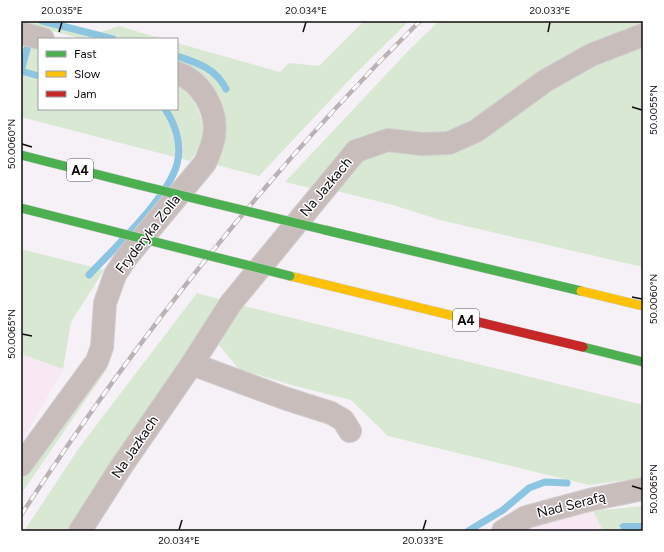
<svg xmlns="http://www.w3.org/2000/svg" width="664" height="552" viewBox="0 0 664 552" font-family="Figtree,sans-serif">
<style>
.industrial{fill:#f7e8f3}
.green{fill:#d9e8d2}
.water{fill:#8cc5e2}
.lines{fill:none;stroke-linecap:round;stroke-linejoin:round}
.stream{stroke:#8cc5e2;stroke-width:7}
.street-casing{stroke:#d0cdd0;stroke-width:24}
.fast-casing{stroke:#d0cdd0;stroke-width:10}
.slow-casing{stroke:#d0cdd0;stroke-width:10}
.jam-casing{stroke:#d0cdd0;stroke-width:10}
.street{stroke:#c9bdbb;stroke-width:22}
.fast{stroke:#4caf50;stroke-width:9}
.slow{stroke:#ffc107;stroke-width:9}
.jam{stroke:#c62828;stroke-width:9}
.rail-casing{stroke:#bab2b3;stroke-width:4.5}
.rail{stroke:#fff;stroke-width:3;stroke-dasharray:9;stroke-linecap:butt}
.fast-bridge-casing{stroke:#d0cdd0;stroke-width:10;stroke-linecap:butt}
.fast-bridge{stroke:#4caf50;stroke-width:9}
.ticks{fill:none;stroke:#0f0b0f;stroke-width:1.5}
.labels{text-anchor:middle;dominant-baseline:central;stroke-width:3;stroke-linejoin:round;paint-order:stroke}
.shield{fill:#fff;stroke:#575457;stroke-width:1}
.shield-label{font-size:13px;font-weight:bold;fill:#0f0b0f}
.street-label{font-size:14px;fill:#0f0b0f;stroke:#fff}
.neatline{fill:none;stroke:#0f0b0f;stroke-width:1.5}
.ticks-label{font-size:10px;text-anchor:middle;fill:#0f0b0f}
</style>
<rect width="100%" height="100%" fill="#f6f1f6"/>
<!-- industrial -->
<g class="industrial">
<polygon points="21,354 63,369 21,443"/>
<polygon points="593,511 603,531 523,531 543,522"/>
</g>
<!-- green -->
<g class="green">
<polygon points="21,21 56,21 101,32 119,26 163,39 83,39 21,23"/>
<path d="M364,21H409L352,77L259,176L213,164C216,159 221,153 223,148C230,124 222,90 202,75C194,69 186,66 177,63V43L280,72L289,63L319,66Z"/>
<polygon points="439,21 643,21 643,32 452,134 427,135 392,132 314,189 285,182 409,50"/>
<path d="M21,43L39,48V109H177V85C197,97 209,126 199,148C197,152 193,157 190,161L21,117Z"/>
<polygon points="643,43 643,267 440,220 393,205 333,190 362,157 389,149 441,153 558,81"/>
<polygon points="21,249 104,270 71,322 63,369 21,354"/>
<polygon points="197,293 222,300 74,531 24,531 79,448"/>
<polygon points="240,305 643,405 643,478 589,485 388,436 351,400 295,386 239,369 219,345"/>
<polygon points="109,366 21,494 21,480 89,386"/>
<polygon points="643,506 643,523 623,523 619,525 622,531 603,531 593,511"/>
</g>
<!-- water -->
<polygon class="water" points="623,523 643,523 643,531 622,531 619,525"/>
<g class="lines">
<!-- stream -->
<g class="stream">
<polyline points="42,21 113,39"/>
<path d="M177,56C197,63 216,68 226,89"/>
<polyline points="21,71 27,49"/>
<polyline points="21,71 39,76"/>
<path d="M89,275C114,248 168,198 177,164C182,145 176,125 165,109"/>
<polyline points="468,531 503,510 529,488 545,482 567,483"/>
</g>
<!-- street casing -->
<g class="street-casing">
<g id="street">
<polyline points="21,33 43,39"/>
<polyline points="192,364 284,398 331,413 343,420 350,431"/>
<path d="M21,465L97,361L102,347L105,303L115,275L126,258L205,163C209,154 213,145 214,136C218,110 201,81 177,73"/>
<polyline points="80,531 121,467 192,364 231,303 356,151 388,140 422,144 449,143 476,131 545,81 591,55 643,35"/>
<polyline points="503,531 526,517 589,500 643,489"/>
</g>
</g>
<!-- fast casing -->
<g class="fast-casing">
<g id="fast">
<polyline points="21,155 139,185"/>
<polyline points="21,208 104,229"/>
<polyline points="325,230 581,291"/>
<polyline points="583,347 643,362"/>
</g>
</g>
<!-- slow casing -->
<g class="slow-casing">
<g id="slow">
<polyline points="290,276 466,319"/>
<polyline points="581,291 643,306"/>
</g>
</g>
<!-- jam casing -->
<g class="jam-casing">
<polyline id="jam" points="466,319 583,347"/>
</g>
<!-- street -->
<use href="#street" class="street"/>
<!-- fast -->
<use href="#fast" class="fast"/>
<!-- slow -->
<use href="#slow" class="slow"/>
<!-- jam -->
<use href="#jam" class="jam"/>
<!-- rail casing -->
<g class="rail-casing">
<path id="rail" d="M21,515C137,338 269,170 420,21"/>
</g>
<!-- rail -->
<use href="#rail" class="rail"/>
<!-- fast-bridge casing -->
<g class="fast-bridge-casing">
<g id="fast-bridge">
<polyline points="139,185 325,230"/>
<polyline points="104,229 290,276"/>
</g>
</g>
<!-- fast-bridge -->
<use href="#fast-bridge" class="fast-bridge"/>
</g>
<!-- ticks -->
<path class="ticks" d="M59,32L62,22M303,32L306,22M548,32L550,22M632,107L642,110M22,144L32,147M632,297L642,299M22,334L32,336M632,486L642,489M179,530L182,520M423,530L426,520"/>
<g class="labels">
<!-- shield labels -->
<g class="shield">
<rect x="67" y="159" width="26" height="22" rx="3"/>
<rect x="453" y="309" width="26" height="22" rx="3"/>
</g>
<g class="shield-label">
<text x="80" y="170">A4</text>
<text x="466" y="320">A4</text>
</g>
<!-- street labels -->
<g class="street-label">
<text transform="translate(326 187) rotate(-50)">Na Jazkach</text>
<text transform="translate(148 234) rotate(-52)">Fryderyka Zolla</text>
<text transform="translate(135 447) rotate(-56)">Na Jazkach</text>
<text transform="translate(571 505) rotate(-14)">Nad Serafą</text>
</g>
</g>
<!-- border -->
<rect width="664" height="552" fill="none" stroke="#ffffff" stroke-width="44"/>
<!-- legend -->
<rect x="38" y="38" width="140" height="72" fill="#ffffff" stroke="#9f9d9f"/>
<rect x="46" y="51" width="20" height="6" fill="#4caf50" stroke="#9f9d9f"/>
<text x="74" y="58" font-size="12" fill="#0f0b0f">Fast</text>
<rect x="46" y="71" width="20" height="6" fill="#ffc107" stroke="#9f9d9f"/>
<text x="74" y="78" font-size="12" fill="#0f0b0f">Slow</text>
<rect x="46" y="91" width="20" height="6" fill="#c62828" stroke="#9f9d9f"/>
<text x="74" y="98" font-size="12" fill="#0f0b0f">Jam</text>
<rect x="22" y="22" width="620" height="508" class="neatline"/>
<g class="ticks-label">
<text x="62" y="14">20.035°E</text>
<text x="306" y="14">20.034°E</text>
<text x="550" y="14">20.033°E</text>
<text transform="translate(653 110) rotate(-90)" y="4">50.0055°N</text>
<text transform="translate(11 144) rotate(-90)" y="4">50.0060°N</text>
<text transform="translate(653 299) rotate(-90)" y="4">50.0060°N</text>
<text transform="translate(11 334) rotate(-90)" y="4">50.0065°N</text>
<text transform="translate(653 489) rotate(-90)" y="4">50.0065°N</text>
<text x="179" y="544">20.034°E</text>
<text x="423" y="544">20.033°E</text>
</g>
</svg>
